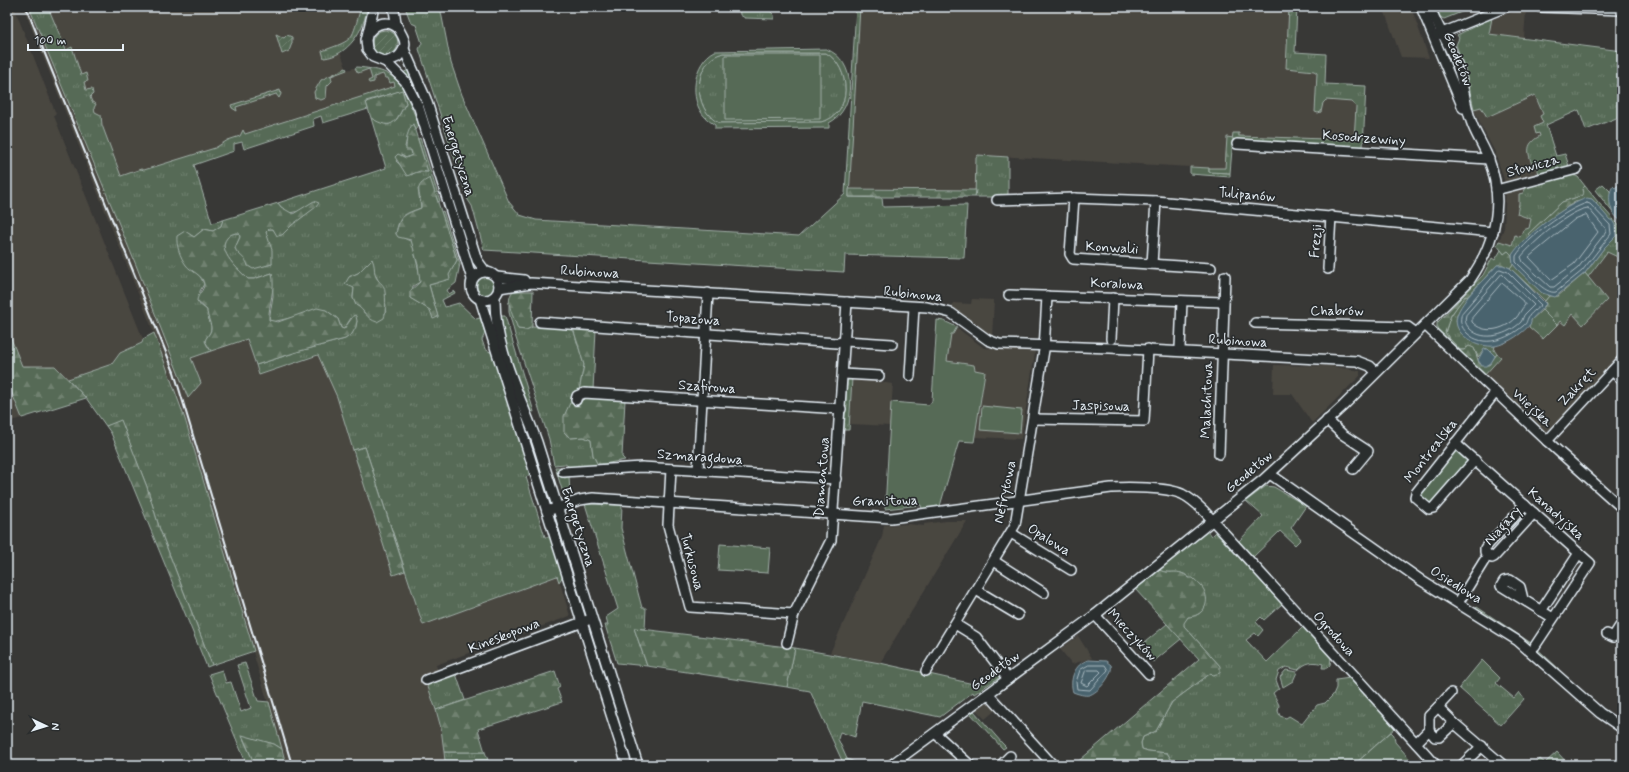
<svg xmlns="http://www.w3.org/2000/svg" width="1629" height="772" viewBox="0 0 1629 772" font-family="Mynerve,sans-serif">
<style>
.built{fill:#494640}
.grass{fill:url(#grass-tufts);stroke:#a0aea7;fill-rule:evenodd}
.forest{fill:url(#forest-firs);stroke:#a0aea7}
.park{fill:#576b56;stroke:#a0aea7;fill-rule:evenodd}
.garden{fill:url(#garden-furrows);stroke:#a0aea7}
.water{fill:#4a646e;stroke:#899ca5}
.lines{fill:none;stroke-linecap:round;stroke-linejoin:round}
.shore{stroke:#a9b9c1;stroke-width:1}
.minor-casing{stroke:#e8f1f8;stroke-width:12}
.minor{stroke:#2a2d2e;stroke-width:9}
.rail{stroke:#e8f1f8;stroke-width:2}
.labels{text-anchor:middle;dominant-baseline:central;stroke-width:3.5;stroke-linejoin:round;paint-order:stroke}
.street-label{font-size:14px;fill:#e8f1f8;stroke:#2a2d2e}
</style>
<defs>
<pattern id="grass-tufts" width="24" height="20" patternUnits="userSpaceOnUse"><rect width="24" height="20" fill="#576b56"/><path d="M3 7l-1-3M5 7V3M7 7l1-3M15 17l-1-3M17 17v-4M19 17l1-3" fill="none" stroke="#6f816f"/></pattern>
<pattern id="forest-firs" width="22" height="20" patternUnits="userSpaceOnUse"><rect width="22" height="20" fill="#576b56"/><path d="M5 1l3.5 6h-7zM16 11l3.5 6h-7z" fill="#6f816f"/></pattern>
<pattern id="garden-furrows" width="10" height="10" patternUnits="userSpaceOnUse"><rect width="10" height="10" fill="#576b56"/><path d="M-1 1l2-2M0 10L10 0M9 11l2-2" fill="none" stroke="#6f816f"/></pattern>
</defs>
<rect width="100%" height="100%" fill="#383836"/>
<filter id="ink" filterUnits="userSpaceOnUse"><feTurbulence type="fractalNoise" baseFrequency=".025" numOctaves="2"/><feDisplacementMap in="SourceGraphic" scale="8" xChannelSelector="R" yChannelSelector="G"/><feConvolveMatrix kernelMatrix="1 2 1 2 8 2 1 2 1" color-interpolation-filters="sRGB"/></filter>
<g filter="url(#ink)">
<!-- built -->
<g class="built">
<polygon points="7,7 14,7 56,114 54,116 143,339 142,343 120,353 112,364 68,379 55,366 22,366 10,336 7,337"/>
<polygon points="23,7 29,7 136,265 188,398 201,383 191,358 247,339 259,375 335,350 423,625 558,576 570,616 436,665 438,671 425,676 441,728 446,765 286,765 185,419 154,333"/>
<polygon points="48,7 367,7 363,23 357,35 351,44 340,51 347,70 357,67 370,68 385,74 400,86 366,102 119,181"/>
<polygon points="860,7 1297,7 1295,52 1326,54 1325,84 1366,86 1363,148 1232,140 1232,138 1227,137 1225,169 978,155 976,158 976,190 849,189"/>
<polygon points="1383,7 1411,7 1429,58 1401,57"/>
<polygon points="1526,10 1524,38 1489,34 1491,20 1505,14"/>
<polygon points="1535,94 1543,114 1543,123 1537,134 1539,133 1540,136 1528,149 1533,168 1537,167 1540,178 1523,193 1519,194 1519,203 1517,214 1531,219 1528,228 1520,237 1515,236 1512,245 1499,241 1504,228 1506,186 1495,152 1481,126 1474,109 1481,107 1487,117"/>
<polygon points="1607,252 1622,259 1622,355 1606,372 1601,373 1600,378 1561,418 1546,433 1543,433 1526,418 1528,414 1525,412 1522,409 1519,409 1483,377 1500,357 1494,350 1495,346 1517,335 1529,327 1543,339 1560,321 1573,314 1583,324 1607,300 1588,277"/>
<polygon points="972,299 994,300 992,338 952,309 953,303 971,304"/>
<polygon points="957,328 984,348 1033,350 1035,353 1021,439 975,437 985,372 975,370 974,365 947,361 951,333 953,334"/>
<polygon points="1274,365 1331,366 1360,371 1360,376 1312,423 1292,394 1273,394"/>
<polygon points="852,378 893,384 890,426 850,424"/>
<polygon points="7,381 22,418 7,422"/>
<polygon points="946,521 967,521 880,663 830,653 882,537 884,525 909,524 924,526 924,524"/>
<polygon points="1078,636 1092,658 1072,664 1060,649"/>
<polygon points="989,700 997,709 985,719 976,710"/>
</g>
<!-- grass -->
<g class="grass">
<path d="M29,7H48L66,50L72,47L81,75L86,73L88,81L84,82L86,90L92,89L93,94L90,97L92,102L96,104L94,108L95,112L101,115L102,125L121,176L141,169L144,170L215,148L228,140L240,136L243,130L245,134L395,86L394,82L390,83L388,78H385L383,74L374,77V82L369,83L368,81L372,79L369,69L358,73L355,68L357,67C377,69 393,71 404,90L366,101L368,109L323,123L321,116L313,119L314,126L244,149L242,142L234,144V151L194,165L212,223L223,220L221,226L213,231L204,229L194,237L189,234L186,265L200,276L204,284L200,291L199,304L207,310C207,317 212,324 211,329C209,340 200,337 211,351L191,358L201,383L188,398L136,265Z"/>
<path d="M361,7H367C365,29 348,56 324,58L322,51C356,39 351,41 361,7Z"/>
<polygon points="405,7 440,7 451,63 462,95 509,202 520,215 536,220 799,236 845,194 856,7 860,7 849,197 882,198 883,207 967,205 964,258 845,255 844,272 484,250 472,206 468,200 419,49 422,43 416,25 411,23"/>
<polygon points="739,7 766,7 774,15 774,19 745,18 740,15"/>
<polygon points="1289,7 1297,7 1295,52 1326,54 1325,84 1366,86 1363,148 1232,140 1233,133 1239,133 1239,136 1354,140 1356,107 1352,102 1326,100 1323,103 1321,112 1318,113 1315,112 1317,73 1314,71 1286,68"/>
<polygon points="1436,7 1474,7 1444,19 1440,17"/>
<path d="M1492,18L1489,34L1622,51V124L1619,117L1586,130L1579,110L1546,125L1556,156L1565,154L1570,169L1540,178L1537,167L1533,168C1529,154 1523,145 1540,136L1539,133L1536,134L1534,127L1543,123L1540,116L1543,114L1535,95L1487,117L1481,107L1474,109L1465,69L1456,45L1459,38L1457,35Z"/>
<path d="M723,53H826C851,67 854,115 821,122L719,123C692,110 692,61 723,53Z"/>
<polygon points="346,68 347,70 331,76 332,81 327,86 326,98 321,100 315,98 314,92 321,80"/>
<polygon points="408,70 423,104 472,258 470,259 424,112 403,73"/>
<path d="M405,92L419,125L415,130L413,124L408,134L405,147L411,150L412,155L406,158L401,155L396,161L411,175L416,172H428L418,139L420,138L440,201L438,202L430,178L418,189L421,208C404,214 399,215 396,234L412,242L420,276V282L413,286L410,298L430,310L438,317L429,285C446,281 449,275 457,260L441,212L443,211L460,264L456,283L447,290L449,294L454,291L455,293L442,300L445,307L459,303L476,319L480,318L485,333L482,340L485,349L492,353L530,474L526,477L545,537H551L563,576L559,582L557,576L423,625L365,447L353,450L337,397L318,355L259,375L256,365L300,351L345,339L352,334L357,321L351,318L344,329L341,328L338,319L326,310L272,322L269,320L273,296L272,273L254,279H248C240,271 215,251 227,237C230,234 234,233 239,233L240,237L235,248L237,252L259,267L272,264L266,232L269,229H273L275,232H285L287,228L310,211V204L300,211L289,213L281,207L278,203L386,168L371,118L388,125L397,119L406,103L403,93ZM372,259L375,274L385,294L384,304L386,313H364L362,308L356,305L353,298L354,288L349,277L358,273Z"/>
<polygon points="978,155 1008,157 1008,197 975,197 976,158"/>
<polygon points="1190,167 1209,168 1209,172 1230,173 1230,177 1190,174"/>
<polygon points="1572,174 1578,177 1585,186 1582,189 1583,194 1581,196 1562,202 1528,234 1530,236 1512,255 1508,251 1504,254 1497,245 1499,241 1512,245 1515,235 1520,237 1523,230 1529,228 1531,219 1517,214 1519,203 1519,194 1523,193 1527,186"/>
<polygon points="1598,202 1622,229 1622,259 1607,252 1588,277 1585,273 1604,248 1616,236 1616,228 1596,204"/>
<polygon points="1513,264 1549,296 1545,301 1510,268"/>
<circle cx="486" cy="286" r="9"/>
<path d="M1479,284C1480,293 1442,313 1462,332C1473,343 1479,344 1495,346L1494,350L1497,354L1495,356L1486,348L1478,357L1475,350L1467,347L1464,350H1460L1445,334L1449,319L1459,303Z"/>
<polygon points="509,302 518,329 526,330 532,327 573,328 584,365 579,391 574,391 570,438 584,437 591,440 593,455 598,465 570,467 565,464 554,465 549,439 515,335 509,312"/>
<polygon points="1542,310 1557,325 1543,339 1529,327 1531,320"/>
<polygon points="498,316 505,316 534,412 527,410 501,333"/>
<polygon points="154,333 185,419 254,651 212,665 160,530 147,487 121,421 106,426 86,398 68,379 112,364 120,353 142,343 143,339"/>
<polygon points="850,378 852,378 849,430 844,430 847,380"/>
<polygon points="555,467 561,467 558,471 559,476 565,478 569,476 570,494 572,495 563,493"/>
<polygon points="1266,486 1274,487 1306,506 1291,528 1301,539 1295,545 1280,531 1253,557 1239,541 1263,516 1246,501"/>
<polygon points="585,504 622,505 621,528 642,608 646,608 645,629 634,628 647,666 617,663 605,625 608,625 606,617 618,609"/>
<path d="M1207,531L1211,536L1215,532L1282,604L1264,620L1261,617L1256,622L1263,630L1258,636L1255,633L1246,640L1267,662L1303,627L1331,658L1330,665L1327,668H1322L1323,664C1313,661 1306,662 1298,670L1286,667L1279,671L1276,680L1279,688L1273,693L1279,705L1278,711L1280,716L1286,718L1289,716L1302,724L1317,705L1325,703L1333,695L1336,688V680L1350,678L1395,728L1355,764L1356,765H1175L1167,753L1148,751L1142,749L1141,743L1143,737L1156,731L1172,702L1220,666L1184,626L1183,623L1188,617C1200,616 1206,610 1206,598C1200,591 1190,574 1181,573C1173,571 1167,574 1159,570Z"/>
<polygon points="1477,607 1531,643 1559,669 1557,671 1475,609"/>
<polygon points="1167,624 1181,639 1153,662 1139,647"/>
<polygon points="795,648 880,663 978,685 998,674 1000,677 974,694 973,692 940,717 862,701 855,737 840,732 838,739 847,759 862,765 844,765 810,691 787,687"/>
<polygon points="1482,660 1500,678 1496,683 1514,698 1519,692 1524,699 1501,725 1459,688"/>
<polygon points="245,663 258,701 269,702 282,749 274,744 242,736 255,765 247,765 209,674 222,670 226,683 231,682 241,712 251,708 237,665"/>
<polygon points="1286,670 1297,672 1293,681 1283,687 1280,677"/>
<polygon points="456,674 465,700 436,710 427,684"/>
<polygon points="974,711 1002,743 1006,747 1003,749 970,713"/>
<polygon points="444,752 485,752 488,760 445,761"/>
<polygon points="1557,752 1569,765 1534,765 1540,759 1545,763"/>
</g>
<!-- forest -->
<g class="forest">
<path d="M402,90L406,103C395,121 394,132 371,118L366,102Z"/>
<path d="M413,124L428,172L420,171L407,176L395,157L398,154L406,158L412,155L411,150H406C406,142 407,130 413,124Z"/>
<polygon points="1227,137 1233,138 1230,173 1209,172 1209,168 1225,168"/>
<path d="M430,178L457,260L449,275L450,279L429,285L438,317L433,319L430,310L410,298V291L420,282L418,265L411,240L398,237L396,234C400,215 404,215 421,208C421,191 412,187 430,178Z"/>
<polygon points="1603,184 1610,191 1614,214 1595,190"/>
<polygon points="1585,186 1598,202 1596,204 1592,199 1575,202 1567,207 1530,236 1528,234 1562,202 1581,196 1584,192 1582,189"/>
<polygon points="849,189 976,190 975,197 849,197"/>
<path d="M314,201L319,203L316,207L292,225L282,235L277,236L273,229H269L266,232L272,250V264L253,269L248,266C246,257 238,256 235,248L240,237L239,233C234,233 230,234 227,238C216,251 240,271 248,279H254L272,273C276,290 268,304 269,320L278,322L317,308L326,310L338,319L341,328L344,329L354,315L356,316L357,321L356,327L352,334L345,339L300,351L256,365L247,339L211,351L205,341C206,337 210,334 211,330C212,325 207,317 207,310L197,301C197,295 204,290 204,285C204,275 191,272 186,265C180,257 176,245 177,236L185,231L194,237L204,229L213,231L221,226L223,220L278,203L281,207L293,214Z"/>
<polygon points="1501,250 1504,254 1508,251 1512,255 1513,264 1510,268 1503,265 1497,265 1467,297 1465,296 1451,315 1445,332 1449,338 1460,350 1464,350 1469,346 1474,348 1479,363 1489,365 1497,354 1501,357 1483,377 1437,331 1437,323 1483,275 1492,258 1495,260"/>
<path d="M372,259C375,265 374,269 375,274C376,280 382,283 384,287C386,292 386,313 384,318L377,322C366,319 365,310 356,305L353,298L354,288L345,284L349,277L358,273Z"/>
<polygon points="1585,273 1607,300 1583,325 1573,314 1565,325 1560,321 1557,325 1542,310 1546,304 1545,301 1549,296 1558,296"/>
<path d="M513,291H533L532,327L526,330L518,329C514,317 504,302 513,291Z"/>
<polygon points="573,328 596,330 593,390 579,391 584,365"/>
<polygon points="10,336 22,366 55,366 86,398 22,418 7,381 7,337"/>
<polygon points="585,397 625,400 622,457 625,460 598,465 593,455 591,440 584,437 570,438 564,432 564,416 570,403 581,402"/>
<polygon points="121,420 147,487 160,530 212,665 207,667 111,433 106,426"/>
<polygon points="365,447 405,571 393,575 353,450"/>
<path d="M1159,570C1172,576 1177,567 1189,578H1193C1197,582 1202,586 1204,590C1211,605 1202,616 1188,617L1184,623V626L1220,666V673L1213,675L1211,673L1172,702L1156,731L1143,737L1141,743L1142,749L1148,751L1167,753L1175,765H1074L1199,659L1135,589Z"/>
<polygon points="634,628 795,648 787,687 647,666"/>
<polygon points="555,671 560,687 557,689 562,702 478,729 485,752 444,752 441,728 436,710"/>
<polygon points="242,735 274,744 282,749 286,765 255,765"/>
<polygon points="488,760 488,762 446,765 445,761"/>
</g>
<!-- park -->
<g class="park">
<path d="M826,49C857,60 857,109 829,123V128L715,129V125C711,122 707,120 705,117C688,100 693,62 715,51ZM723,53H826C851,67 854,115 821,122L719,123C692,110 692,61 723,53Z"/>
<polygon points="725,55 820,55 820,119 725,120"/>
<polygon points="937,320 944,321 957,327 953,334 951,334 947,361 974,365 975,370 985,372 974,442 959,441 940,506 922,509 921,505 885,509 891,402 929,405 932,401"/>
<polygon points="982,406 1022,410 1020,433 980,430"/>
<polygon points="1456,448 1470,461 1429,505 1420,498 1419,492"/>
<polygon points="720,544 770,548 768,573 718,570"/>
<polygon points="1391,732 1394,735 1395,742 1415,765 1356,765 1355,764"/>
</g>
<!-- garden -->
<g class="garden">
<circle cx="385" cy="43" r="13"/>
<polygon points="276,34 284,38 287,35 292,37 292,43 289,51 282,54"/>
<polygon points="280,90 281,94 279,98 276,94 236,107 237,111 232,108 231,105"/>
<polygon points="559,524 586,612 585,615 555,525"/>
</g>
<!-- water -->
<g class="water">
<path d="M1622,182V221C1610,216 1606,196 1613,186L1615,188Z"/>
<path d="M1587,198L1592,199L1610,220H1612L1615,225L1616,236L1604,248L1585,273L1555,297L1542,293L1517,269L1513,264L1512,255C1524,236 1565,205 1587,198Z"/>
<path d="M1497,265H1503L1510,268L1546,304L1531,320V323C1525,332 1507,344 1495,346C1479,348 1451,335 1457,316C1461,300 1486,278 1497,265Z"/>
<polygon points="1484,349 1488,349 1495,356 1491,363 1486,366 1482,366 1478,360"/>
<path d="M1088,660L1106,661L1111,665C1114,674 1098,693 1089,695C1085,696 1078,694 1073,692C1069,679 1075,664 1088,660Z"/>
</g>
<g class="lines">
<!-- shore -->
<g class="shore">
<path d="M1587,203L1590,204L1610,225L1611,234L1582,271L1556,292C1545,295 1528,273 1520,266L1516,262V256C1526,239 1568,208 1587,203Z"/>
<path d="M1588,208L1606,229V232L1578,268L1554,287H1550L1523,262L1521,257C1532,243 1571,209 1588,208Z"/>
<polygon points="1586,215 1598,232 1574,264 1551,280 1529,257 1575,219"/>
<path d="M1500,269L1508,272L1541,305C1537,309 1530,313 1528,318C1526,322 1527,323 1523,326C1508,339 1483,349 1467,333C1461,327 1459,321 1462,313Z"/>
<path d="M1502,274L1534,305C1531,308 1528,311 1525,314C1523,316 1523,319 1521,322C1509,334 1484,343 1470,329C1466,325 1464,321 1466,315Z"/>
<path d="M1502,283L1525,303V305C1521,309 1519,315 1516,318C1504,330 1484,335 1472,322V318Z"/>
<polygon points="1089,665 1105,665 1108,670 1090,690 1077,689 1076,682 1080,670"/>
<polygon points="1087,670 1099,670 1101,672 1087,686 1081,683 1085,672"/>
</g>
<!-- minor casing -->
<g class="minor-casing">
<g id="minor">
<path d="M374,7L366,40L367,49L373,57L386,62L398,57C412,42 401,37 396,23C395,18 395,12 393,7"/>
<polyline points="1421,7 1463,108"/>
<polyline points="1540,7 1622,10"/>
<path d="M369,32C377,22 388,20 398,28"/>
<polyline points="1437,35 1506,7"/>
<polyline points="404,49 426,99 477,260 485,271"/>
<polyline points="386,62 405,81 419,108 472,279"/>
<polyline points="1237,144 1489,159"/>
<polyline points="1496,190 1577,169"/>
<polyline points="1074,198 1070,254 1073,259 1211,268"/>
<polyline points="997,200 1074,198 1156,201 1493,232"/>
<polyline points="1152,264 1156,201"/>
<polyline points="1328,269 1331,216"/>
<circle cx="485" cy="286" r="14"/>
<polyline points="497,277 524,280"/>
<polyline points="499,288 531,283 927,307 951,313 988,340 999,344 1110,348 1357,361 1370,366 1376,372"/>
<polyline points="1009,295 1223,302"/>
<path d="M495,297C494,347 520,395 537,442L638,765"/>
<polyline points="480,299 627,765"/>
<polyline points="540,322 837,343 845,341 892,344"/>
<polyline points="1255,323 1408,327 1416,333"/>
<polyline points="1425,325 1547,441 1622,508"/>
<polyline points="1111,339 1113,298"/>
<polyline points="1180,348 1182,301"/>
<polyline points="1612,371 1622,360"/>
<polyline points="843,374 879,376"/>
<polyline points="910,376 914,307"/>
<polyline points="576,400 577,396 584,393 841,409"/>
<polyline points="1034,419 1144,421 1148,349"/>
<polyline points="1327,420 1342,434 1368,451 1353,469"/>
<polyline points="1547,441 1612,371 1622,380"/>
<polyline points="1455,443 1590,563 1535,646"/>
<polyline points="1219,454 1225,276"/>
<polyline points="1475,460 1433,508 1429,509 1415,497 1416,493 1495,393"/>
<polyline points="671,469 668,525 690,607 794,614"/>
<polyline points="698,471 708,293"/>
<polyline points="563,472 642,467 836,479"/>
<polyline points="1270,474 1422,581 1518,641 1600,713 1622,728"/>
<polyline points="1525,505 1485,548 1485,552 1492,558 1494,557 1534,513"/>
<path d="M547,511L580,500L593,498L891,518L1111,488C1128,487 1166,487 1182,494C1190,498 1197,504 1204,511L1436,765"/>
<polyline points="1011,533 1071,570"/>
<polyline points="994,561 1044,593"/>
<polyline points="976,590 1018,615"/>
<polyline points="1523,599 1520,587 1510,580 1504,581 1501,586 1553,618"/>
<polyline points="1458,603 1484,561"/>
<polyline points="1541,611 1579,553"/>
<polyline points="1095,615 1149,674"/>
<polyline points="955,624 976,637 1008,679"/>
<polyline points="1607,634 1613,637 1622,623"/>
<polyline points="787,643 794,614 831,540 847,302"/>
<polyline points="926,671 1015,525 1044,350 1047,296"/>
<polyline points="426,680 588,620"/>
<polyline points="988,694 1053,765"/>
<polyline points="1438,707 1451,693"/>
<polyline points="1454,723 1503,765"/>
<polyline points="935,733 970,765"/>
<polyline points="1416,743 1429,730 1429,716 1438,707 1454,723 1439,737 1435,737 1429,730"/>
<path d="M891,765L1095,615L1264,479L1343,406L1470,280C1495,243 1505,202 1489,160C1484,146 1475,134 1471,121C1465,105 1464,87 1459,71C1452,48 1438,29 1430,7"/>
<polyline points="1001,765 1010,756"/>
<polyline points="1462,765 1482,746"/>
</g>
</g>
<!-- minor -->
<use href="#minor" class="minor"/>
<!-- rail -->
<polyline class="rail" points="26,7 174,372 292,765"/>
</g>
</g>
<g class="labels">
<!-- street labels -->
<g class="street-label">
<text transform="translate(1458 59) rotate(68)">Geodetów</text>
<text transform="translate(1364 138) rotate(4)">Kosodrzewiny</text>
<text transform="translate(458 156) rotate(73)">Energetyczna</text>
<text transform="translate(1533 166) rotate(-15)">Słowicza</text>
<text transform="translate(1247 195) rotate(5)">Tulipanów</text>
<text transform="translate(1316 241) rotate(-86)">Frezji</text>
<text transform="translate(1112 248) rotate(3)">Konwalii</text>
<text transform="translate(590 272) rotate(3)">Rubinowa</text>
<text transform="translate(1117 284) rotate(2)">Koralowa</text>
<text transform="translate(913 294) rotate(6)">Rubinowa</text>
<text x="1337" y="311">Chabrów</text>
<text transform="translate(693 319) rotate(4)">Topazowa</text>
<text transform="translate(1238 341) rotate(3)">Rubinowa</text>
<text transform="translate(707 387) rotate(4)">Szafirowa</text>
<text transform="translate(1577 387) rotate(-47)">Zakręt</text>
<text transform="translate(1207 400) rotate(-88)">Malachitowa</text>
<text transform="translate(1101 406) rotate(1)">Jaspisowa</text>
<text transform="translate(1532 408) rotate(43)">Wiejska</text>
<text transform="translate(1431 451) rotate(-52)">Montrealska</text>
<text transform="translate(700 457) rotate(4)">Szmaragdowa</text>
<text transform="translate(1249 472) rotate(-40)">Geodetów</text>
<text transform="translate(822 477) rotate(-86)">Diamentowa</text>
<text transform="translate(1005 492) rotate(-78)">Nefrytowa</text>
<text transform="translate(885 501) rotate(-1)">Granitowa</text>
<text transform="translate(1556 514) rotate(42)">Kanadyjska</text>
<text transform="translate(1503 526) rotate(-47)">Niagary</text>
<text transform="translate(578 527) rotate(72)">Energetyczna</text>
<text transform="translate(1049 540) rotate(32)">Opalowa</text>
<text transform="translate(692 562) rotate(75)">Turkusowa</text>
<text transform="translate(1456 585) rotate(32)">Osiedlowa</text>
<text transform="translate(1334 634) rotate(48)">Ogrodowa</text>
<text transform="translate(1132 635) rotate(47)">Mieczyków</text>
<text transform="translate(504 636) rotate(-21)">Kineskopowa</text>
<text transform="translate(995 671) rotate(-36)">Geodetów</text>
</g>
</g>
<!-- margin -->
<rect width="1629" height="772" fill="none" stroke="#2a2d2e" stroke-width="24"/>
<rect x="12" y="12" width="1605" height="748" fill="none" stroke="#e8f1f8" stroke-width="1.5" filter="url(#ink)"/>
<!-- north arrow -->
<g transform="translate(46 726) rotate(94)" stroke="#2a2d2e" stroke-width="3" paint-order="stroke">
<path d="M0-3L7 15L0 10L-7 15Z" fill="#e8f1f8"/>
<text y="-6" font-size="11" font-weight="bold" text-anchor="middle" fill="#e8f1f8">N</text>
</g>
<!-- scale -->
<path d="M28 44v6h95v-6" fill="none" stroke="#e8f1f8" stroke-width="2"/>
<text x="34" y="44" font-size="12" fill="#e8f1f8" stroke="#2a2d2e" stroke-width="3" paint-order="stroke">100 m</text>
</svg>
